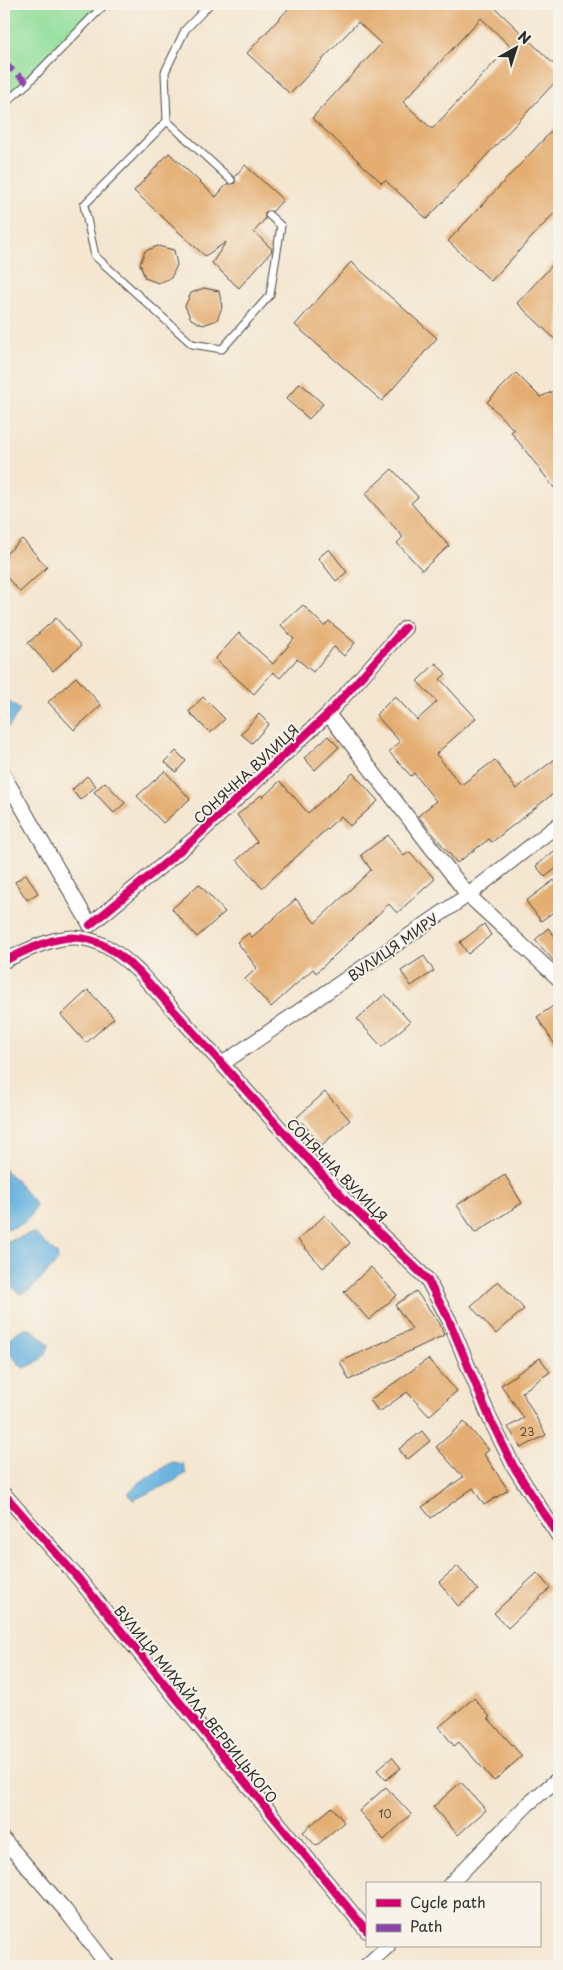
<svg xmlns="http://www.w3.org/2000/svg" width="563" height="1970" viewBox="0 0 563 1970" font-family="'Playpen Sans',sans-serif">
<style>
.green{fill:#93df9b;stroke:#5f8563}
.water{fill:#67b2e0;stroke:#496e86}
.building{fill:#e4ae72;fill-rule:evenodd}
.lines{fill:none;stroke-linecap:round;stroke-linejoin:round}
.service-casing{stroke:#494744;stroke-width:9}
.minor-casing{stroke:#494744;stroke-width:16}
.service{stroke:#fff;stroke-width:7}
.minor{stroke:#fff;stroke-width:14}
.quiet{stroke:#8e44ad;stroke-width:6;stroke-dasharray:12 6;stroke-linecap:butt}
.cycleway-casing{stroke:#f7f3e8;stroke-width:11}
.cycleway{stroke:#d6006c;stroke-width:8}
.labels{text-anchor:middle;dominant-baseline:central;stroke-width:4;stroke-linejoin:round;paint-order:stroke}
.number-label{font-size:11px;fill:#594c3d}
.street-label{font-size:14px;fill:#2b2b2b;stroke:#f7f3e8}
</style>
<rect width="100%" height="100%" fill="#f7f3e8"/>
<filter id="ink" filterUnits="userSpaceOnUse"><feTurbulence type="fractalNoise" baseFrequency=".02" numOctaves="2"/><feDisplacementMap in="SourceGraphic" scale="10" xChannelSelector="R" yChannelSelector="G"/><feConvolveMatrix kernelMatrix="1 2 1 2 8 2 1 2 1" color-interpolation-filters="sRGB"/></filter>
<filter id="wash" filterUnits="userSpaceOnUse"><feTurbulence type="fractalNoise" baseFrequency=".0096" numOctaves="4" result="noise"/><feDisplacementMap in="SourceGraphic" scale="20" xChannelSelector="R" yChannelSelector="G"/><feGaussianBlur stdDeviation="1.12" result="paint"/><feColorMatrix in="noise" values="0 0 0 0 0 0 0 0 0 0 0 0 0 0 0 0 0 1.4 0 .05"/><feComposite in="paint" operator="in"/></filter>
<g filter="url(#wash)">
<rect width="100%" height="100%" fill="#f4e6d0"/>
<!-- green -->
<polygon class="green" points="4,4 99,4 22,82 4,96"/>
<!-- water -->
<g class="water">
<polygon points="4,703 11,703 20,710 9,727 4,726"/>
<path d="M4,1169L18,1182L36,1205C31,1220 20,1228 4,1229Z"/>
<polygon points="34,1233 57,1254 58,1261 30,1290 20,1294 4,1279 4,1242"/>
<path d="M25,1328L34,1331L49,1345C47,1358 34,1365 23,1368L10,1354L7,1343L14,1334Z"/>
<polygon points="172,1462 183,1464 186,1473 174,1481 133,1500 128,1493 139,1483"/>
</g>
<g id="blocks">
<!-- building -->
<g class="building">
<path d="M293,4H495L493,6L559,69V78L427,219L385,180L382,183L312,118L381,44L358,22L290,94L247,53ZM481,18L510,46L432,129L403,102Z"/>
<polygon points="559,123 559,208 491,281 448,241"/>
<polygon points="169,153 216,197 227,184 235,183 235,176 245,165 283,200 273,211 265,212 265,219 254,232 272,249 271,252 239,288 212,263 226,242 205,256 134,191"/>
<polygon points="158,246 174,250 177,265 171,278 158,283 145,278 140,264 145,251"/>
<polygon points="559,258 559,343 517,303"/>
<polygon points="351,262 437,338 382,401 295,325"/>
<polygon points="204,288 219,291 222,307 217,320 203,325 191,319 185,306 191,293"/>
<polygon points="516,373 540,397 559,389 559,494 511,432 514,430 487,402"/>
<polygon points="300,383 323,404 309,419 286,399"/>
<polygon points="392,469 418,497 411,503 449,546 422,570 397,543 403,537 365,494"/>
<polygon points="22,539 47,567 20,592 4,574 4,556"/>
<polygon points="329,549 347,572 336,581 318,558"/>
<polygon points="303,605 324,626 329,621 355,643 344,656 334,647 313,672 297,659 280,678 273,672 254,694 215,659 239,633 273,664 294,639 281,625"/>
<polygon points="56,618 81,646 53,671 28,643"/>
<polygon points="436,663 446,674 440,679 476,718 436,754 461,785 495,760 516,789 559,756 559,789 492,842 489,839 457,863 418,816 436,801 414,773 411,776 389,752 400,742 376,715 395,696 417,720 437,702 417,681"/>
<polygon points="76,677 101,705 74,730 48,702"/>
<polygon points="203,697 225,719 210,733 189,712"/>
<polygon points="259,714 269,724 252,743 241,734"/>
<polygon points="328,736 339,747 315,770 304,758"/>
<polygon points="176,751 186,761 176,772 165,762"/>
<polygon points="165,771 190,799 163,823 137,796"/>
<polygon points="353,773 378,801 350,826 341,816 262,888 237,860 257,842 237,815 261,795 263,797 280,781 308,813"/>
<polygon points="87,776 96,786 80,800 72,790"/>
<polygon points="105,782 125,803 114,813 94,792"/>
<polygon points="388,835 404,856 409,852 435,879 397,913 389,904 316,973 313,969 271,1007 245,979 257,968 237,942 249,933 252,937 296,899 315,923 371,870 361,855"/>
<polygon points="559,847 559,866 545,877 536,866"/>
<polygon points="26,874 38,893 27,900 15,882"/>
<polygon points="554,880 559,887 559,908 541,921 526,901"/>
<polygon points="199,884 225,912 197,937 172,909"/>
<polygon points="484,924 491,935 468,954 460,942"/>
<polygon points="548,928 559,941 559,967 535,940"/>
<polygon points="424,956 434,971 411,986 401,971"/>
<polygon points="88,990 114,1018 86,1043 61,1015"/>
<polygon points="385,994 410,1022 382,1047 357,1019"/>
<polygon points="559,1002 559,1051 537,1017"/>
<polygon points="325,1092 350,1120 322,1145 297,1117"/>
<polygon points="505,1175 522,1203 475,1233 457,1205"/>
<polygon points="325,1215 350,1243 323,1268 298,1240"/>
<polygon points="371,1267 397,1295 369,1320 344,1292"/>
<polygon points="498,1281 524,1309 496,1334 471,1306"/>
<polygon points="416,1291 440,1324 444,1335 349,1380 340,1362 412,1329 395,1305"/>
<polygon points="540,1358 550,1372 522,1392 546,1435 521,1448 508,1427 524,1418 501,1385"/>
<polygon points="428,1359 457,1391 429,1416 407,1392 379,1412 370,1400"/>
<polygon points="464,1422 489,1450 484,1454 508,1490 484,1505 473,1488 431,1518 422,1507 463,1477 436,1447"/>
<polygon points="422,1431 430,1441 407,1460 399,1449"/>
<polygon points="458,1566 478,1590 458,1606 439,1582"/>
<polygon points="537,1573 550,1588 508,1628 494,1613"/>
<polygon points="474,1698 490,1717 488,1718 522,1756 494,1781 459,1742 454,1746 439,1727"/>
<polygon points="392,1757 401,1768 386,1780 377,1770"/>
<polygon points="461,1782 486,1810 458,1835 433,1807"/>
<polygon points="386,1787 411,1814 384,1840 359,1811"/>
<polygon points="332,1807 344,1822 316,1846 303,1832"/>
</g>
</g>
</g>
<g filter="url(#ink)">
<use href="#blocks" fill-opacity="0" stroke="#494744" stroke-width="1"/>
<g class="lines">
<!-- service casing -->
<g class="service-casing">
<g id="service">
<polyline points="210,4 185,30 165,72 167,121 231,180"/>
<polyline points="4,104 28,83 105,4"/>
<polyline points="167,121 84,205 95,256 192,344 222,349 270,295 281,226 269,215"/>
</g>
</g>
<!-- minor casing -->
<g class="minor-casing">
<g id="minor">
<polyline points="328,714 468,895 559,979"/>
<polyline points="4,776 90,925"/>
<polyline points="90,925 194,839 328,714 405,628"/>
<path d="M4,961C63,932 89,924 139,972L344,1199L427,1279L449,1320L490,1419L514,1467L559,1537"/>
<polyline points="222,1064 468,895 559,824"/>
<polyline points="4,1494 78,1578 367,1931"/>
<polyline points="4,1840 65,1910 108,1966"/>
<polyline points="450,1884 527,1805 559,1778"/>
<polyline points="366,1966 388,1946"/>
</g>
</g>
<!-- service -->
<use href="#service" class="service"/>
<!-- minor -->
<use href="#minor" class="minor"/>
<!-- quiet -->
<polyline class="quiet" points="4,63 28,83"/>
<!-- cycleway casing -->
<g class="cycleway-casing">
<g id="cycleway">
<polyline points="90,925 194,839 328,714 405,628"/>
<path d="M4,961C63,932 89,924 139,972L344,1199L427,1279L449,1320L490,1419L514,1467L559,1537"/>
<polyline points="4,1494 78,1578 367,1931"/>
</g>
</g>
<!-- cycleway -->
<use href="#cycleway" class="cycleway"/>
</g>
</g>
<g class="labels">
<!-- number labels -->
<g class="number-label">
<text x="527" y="1431">23</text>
<text x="385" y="1813">10</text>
</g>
<!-- street labels -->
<g class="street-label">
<text transform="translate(246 774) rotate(-43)">СОНЯЧНА ВУЛИЦЯ</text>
<text transform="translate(393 947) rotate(-35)">ВУЛИЦЯ МИРУ</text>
<text transform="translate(337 1170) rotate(46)">СОНЯЧНА ВУЛИЦЯ</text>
<text transform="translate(196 1704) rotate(51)">ВУЛИЦЯ МИХАЙЛА ВЕРБИЦЬКОГО</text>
</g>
</g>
<!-- margin -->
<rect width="563" height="1970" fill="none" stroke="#f7f3e8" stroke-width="20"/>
<!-- legend -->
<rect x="366" y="1882" width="175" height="65" fill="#f7f3e8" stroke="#a5a39c"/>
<rect x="376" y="1899" width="25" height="8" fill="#d6006c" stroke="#a5a39c"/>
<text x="410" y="1908" font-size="15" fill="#2b2b2b">Cycle path</text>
<rect x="376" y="1924" width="25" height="8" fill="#8e44ad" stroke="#a5a39c"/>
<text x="410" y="1932" font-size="15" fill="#2b2b2b">Path</text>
<!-- north arrow -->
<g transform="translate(516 48) rotate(39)" stroke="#f7f3e8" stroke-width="4" paint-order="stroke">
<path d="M0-4L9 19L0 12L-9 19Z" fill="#2b2b2b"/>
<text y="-8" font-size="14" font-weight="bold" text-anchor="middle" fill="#2b2b2b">N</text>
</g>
</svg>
